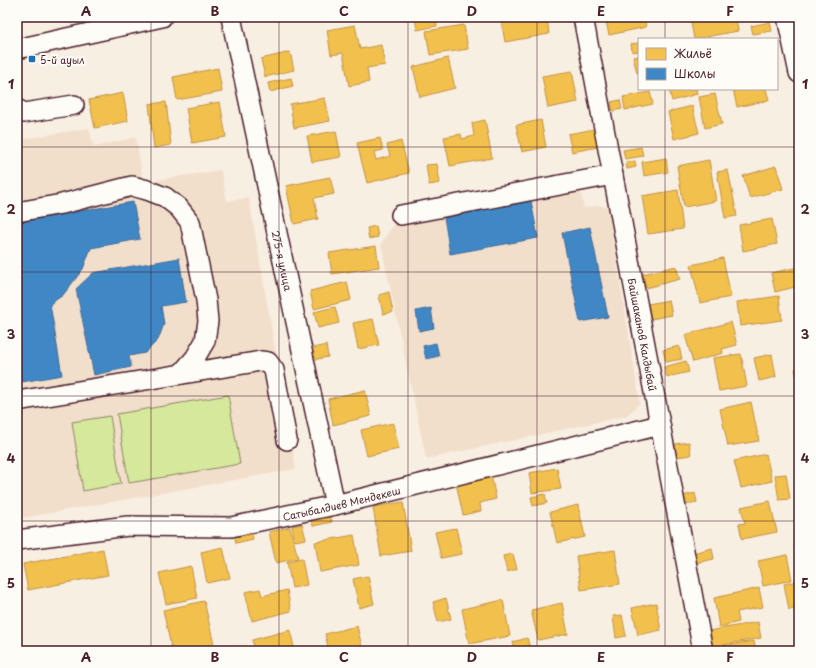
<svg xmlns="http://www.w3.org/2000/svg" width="816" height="668" viewBox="0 0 816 668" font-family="'Playpen Sans',sans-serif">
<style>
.built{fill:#f2dfcb}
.green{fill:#d5e89c;stroke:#908464}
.homes{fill:#f2c14e;stroke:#c09044}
.schools{fill:#3f88c5;stroke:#426897}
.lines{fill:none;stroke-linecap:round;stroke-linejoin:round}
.minor-casing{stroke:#4a1f2b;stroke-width:22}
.minor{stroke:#fdfcf7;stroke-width:19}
.grid{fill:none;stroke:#4a1f2b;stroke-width:1;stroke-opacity:0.55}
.poi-dot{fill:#1f6fb2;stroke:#fdfcf7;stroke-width:1.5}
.labels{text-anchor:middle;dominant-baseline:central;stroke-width:4;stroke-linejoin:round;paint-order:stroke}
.poi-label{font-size:10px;fill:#4a1f2b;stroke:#fdfcf7;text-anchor:start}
.street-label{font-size:10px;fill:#4a1f2b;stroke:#fdfcf7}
.neatline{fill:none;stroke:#4a1f2b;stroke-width:1.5}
.grid-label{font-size:13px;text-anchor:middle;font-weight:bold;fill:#4a1f2b}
</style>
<rect width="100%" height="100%" fill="#f8efe3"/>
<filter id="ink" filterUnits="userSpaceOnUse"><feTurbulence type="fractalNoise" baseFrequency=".025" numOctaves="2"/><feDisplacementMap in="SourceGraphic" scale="8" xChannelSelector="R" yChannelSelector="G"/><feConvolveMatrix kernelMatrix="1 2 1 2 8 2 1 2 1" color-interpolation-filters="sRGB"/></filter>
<g filter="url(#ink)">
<!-- built -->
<g class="built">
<polygon points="89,128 94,147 136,137 143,182 221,170 227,201 249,198 296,469 17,519 17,140"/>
<polygon points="579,184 584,208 599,205 608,208 640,403 626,416 426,459 381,244 396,220"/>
</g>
<!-- green -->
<g class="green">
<polygon points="228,395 240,464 129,483 117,414"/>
<polygon points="110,416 121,484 83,491 72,422"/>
</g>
<!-- homes -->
<g class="homes">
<polygon points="415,17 435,17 437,26 417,30"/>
<polygon points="510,17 547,17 549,34 505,42 501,19"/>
<polygon points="605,17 644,17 646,27 609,35"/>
<polygon points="690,17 736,17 738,31 694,39"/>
<polygon points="770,22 772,31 753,34 751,26"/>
<polygon points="355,25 360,49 381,45 385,65 367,68 369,82 349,86 343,53 331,55 327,30"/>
<polygon points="464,25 468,49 430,55 426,31"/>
<polygon points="639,43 639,51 632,52 631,44"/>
<polygon points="290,52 294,70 265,77 261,59"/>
<polygon points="639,56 639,73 637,73 633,57"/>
<polygon points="448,58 455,88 420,97 413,67"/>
<polygon points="218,68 222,92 177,100 173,77"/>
<polygon points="572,71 578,102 548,108 542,76"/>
<polygon points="291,78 293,86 270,92 268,83"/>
<polygon points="669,89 696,89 697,94 672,101"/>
<polygon points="733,89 766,89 769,100 737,107"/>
<polygon points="650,92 653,104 625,110 623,97"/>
<polygon points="123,93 128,121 95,128 89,100"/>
<polygon points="715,94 722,124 705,128 699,97"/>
<polygon points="325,98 330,121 294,128 290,104"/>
<polygon points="620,100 622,109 613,111 611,102"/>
<polygon points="166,102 171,145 154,148 149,104"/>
<polygon points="220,102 226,137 192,143 186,108"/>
<polygon points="692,106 699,133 674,139 668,112"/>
<polygon points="485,120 492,158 450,166 444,137 461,134 462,139 474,136 472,123"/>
<polygon points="541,120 546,147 522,152 516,125"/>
<polygon points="595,129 598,147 572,152 568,134"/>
<polygon points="336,131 341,157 312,162 307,136"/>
<polygon points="380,138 383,150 374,152 376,160 390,156 387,145 401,141 409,173 367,183 357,143"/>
<polygon points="641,147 643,156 625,159 623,150"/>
<polygon points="666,158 668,172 644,176 642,162"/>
<polygon points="709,160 716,201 684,207 677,166"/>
<polygon points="635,161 636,167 627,169 626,162"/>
<polygon points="437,164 440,183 429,185 426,165"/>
<polygon points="776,166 783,189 750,198 743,176"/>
<polygon points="728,170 737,216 725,218 717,172"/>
<polygon points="330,177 334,194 314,198 318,219 294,224 286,186"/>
<polygon points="678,190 683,229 648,234 642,196"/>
<polygon points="772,219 777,244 743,251 739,225"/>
<polygon points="376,226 378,237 369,239 367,228"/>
<polygon points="376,246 379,267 332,274 329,253"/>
<polygon points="723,258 731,297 700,303 691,265"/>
<polygon points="676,266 680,279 646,288 643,274"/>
<polygon points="799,267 799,286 775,292 771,273"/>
<polygon points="347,282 351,300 314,309 310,291"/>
<polygon points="389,292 393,312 383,314 379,295"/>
<polygon points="779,296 782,320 740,326 737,302"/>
<polygon points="669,300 672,315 651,319 648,304"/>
<polygon points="335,307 339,323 318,328 314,312"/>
<polygon points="373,319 379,345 358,349 353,323"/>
<polygon points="731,322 737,345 722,349 723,353 693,362 685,335"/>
<polygon points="326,345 328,357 312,360 309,349"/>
<polygon points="679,346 682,359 666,362 663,350"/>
<polygon points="741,354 747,386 719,391 713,358"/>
<polygon points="772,354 776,377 759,381 754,358"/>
<polygon points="686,361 689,372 667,377 664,367"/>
<polygon points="795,369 799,369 799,390"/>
<polygon points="365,390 371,416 333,425 328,399"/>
<polygon points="751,402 759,441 728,446 720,409"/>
<polygon points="393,423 399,449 367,456 361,430"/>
<polygon points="689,442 691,455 676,457 675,444"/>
<polygon points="766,454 772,481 741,488 734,461"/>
<polygon points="557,468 561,489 532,493 529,473"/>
<polygon points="786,474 790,499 779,500 775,475"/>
<polygon points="491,475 496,499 480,503 481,511 463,515 456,483"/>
<polygon points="695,493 697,502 685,505 683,496"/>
<polygon points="545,494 547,503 533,506 531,497"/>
<polygon points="770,501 777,532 742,539 739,524 745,523 741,507"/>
<polygon points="403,502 411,551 381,556 373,507"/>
<polygon points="578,505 585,537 557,543 550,512"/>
<polygon points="330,515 332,522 313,526 311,520"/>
<polygon points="302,524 306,539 295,541 292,526"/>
<polygon points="290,527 298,558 276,563 269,532"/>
<polygon points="456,528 462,554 441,558 435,532"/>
<polygon points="251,529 253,539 236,543 234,533"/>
<polygon points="354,535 359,565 320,572 315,542"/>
<polygon points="799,545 799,568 794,546"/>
<polygon points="223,547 230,578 207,583 201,552"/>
<polygon points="712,548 714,559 695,563 693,553"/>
<polygon points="103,549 108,575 28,590 23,564"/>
<polygon points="615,550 620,584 581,590 576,556"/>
<polygon points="513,554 517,569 507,572 503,556"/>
<polygon points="787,555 792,580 763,586 758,561"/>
<polygon points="302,559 307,585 292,588 287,562"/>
<polygon points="191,566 197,598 166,604 159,573"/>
<polygon points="368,576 374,604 359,608 353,579"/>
<polygon points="797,581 799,595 799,608 789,610 784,584"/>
<polygon points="759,588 763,607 737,612 739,622 719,627 714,598"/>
<polygon points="260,589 262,596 287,590 291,611 252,621 245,592"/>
<polygon points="446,598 451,619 438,622 433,602"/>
<polygon points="503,600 510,636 469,644 462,609"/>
<polygon points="204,601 214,644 180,651 172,651 163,610"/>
<polygon points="562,603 568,634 538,640 531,610"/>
<polygon points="656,603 661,630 638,635 632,608"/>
<polygon points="622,615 626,636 616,638 613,616"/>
<polygon points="758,622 761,638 706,648 703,632"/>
<polygon points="357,626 363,651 329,651 325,634"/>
<polygon points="290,630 295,651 255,651 252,640"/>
<polygon points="527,638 531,651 515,651 513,642"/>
<polygon points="754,641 756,651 707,651 707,649"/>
<polygon points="241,646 242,651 230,651 229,649"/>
</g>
<!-- schools -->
<g class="schools">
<polygon points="531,201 538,238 450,254 444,217"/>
<polygon points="133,202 140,239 91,248 83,269 63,295 50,304 62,375 22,382 17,353 17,222"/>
<polygon points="590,227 608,317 580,322 562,233"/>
<polygon points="179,258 186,302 161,306 164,324 158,340 145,353 129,356 131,367 94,375 76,289 93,273"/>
<polygon points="431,308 434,328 419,331 416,311"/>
<polygon points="436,343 439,356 426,359 423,346"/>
</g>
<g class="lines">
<!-- minor casing -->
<g class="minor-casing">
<g id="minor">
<path id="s1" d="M231,17L335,505"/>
<path id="s2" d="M583,17L703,651"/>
<polyline points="787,17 799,73"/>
<polyline points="17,49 162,17"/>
<polyline points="17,109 24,113 74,105"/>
<polyline points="17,212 62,204 132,186 147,190 165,197 179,208 190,222 206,300 208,321 205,341 195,358 181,374"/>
<polyline points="401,215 613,175"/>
<polyline points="17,401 261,361 268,362 274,370 287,440"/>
<path id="s3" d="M17,540L128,526L231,527L335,505L660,425"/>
</g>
</g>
<!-- minor -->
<use href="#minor" class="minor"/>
</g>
</g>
<!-- grid -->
<path class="grid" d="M151,17V651M279,17V651M408,17V651M537,17V651M665,17V39M665,89V651M17,147H799M17,272H799M17,396H799M17,521H799"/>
<!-- markers -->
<rect class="poi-dot" x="28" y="55" width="8" height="8" rx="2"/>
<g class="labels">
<!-- poi labels -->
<g class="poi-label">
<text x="40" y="59">5-й ауыл</text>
</g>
<!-- street labels -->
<g class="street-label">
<text stroke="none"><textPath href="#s1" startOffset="249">275-я улица</textPath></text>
<text stroke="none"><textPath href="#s2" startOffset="323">Байшаканов Калдыбай</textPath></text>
<text stroke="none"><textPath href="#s3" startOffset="328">Сатыбалдиев Мендекеш</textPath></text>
</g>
</g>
<!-- margin -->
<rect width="816" height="668" fill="none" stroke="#fdfcf7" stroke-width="44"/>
<!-- legend -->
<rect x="638" y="38" width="140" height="52" fill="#fdfcf7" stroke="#b5a4a5"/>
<rect x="646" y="48" width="20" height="12" fill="#f2c14e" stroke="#b5a4a5"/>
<text x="674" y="58" font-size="12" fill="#4a1f2b">Жильё</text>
<rect x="646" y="68" width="20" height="12" fill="#3f88c5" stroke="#b5a4a5"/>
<text x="674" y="78" font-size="12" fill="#4a1f2b">Школы</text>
<rect x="22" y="22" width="772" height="624" class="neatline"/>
<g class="grid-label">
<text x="86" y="16">A</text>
<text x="215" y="16">B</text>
<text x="344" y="16">C</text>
<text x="472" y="16">D</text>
<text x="601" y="16">E</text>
<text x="730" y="16">F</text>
<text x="11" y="89">1</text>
<text x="805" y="89">1</text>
<text x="11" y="214">2</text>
<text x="805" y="214">2</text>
<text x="11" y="339">3</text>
<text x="805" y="339">3</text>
<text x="11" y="463">4</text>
<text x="805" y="463">4</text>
<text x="11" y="588">5</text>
<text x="805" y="588">5</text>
<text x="86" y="662">A</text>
<text x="215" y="662">B</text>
<text x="344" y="662">C</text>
<text x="472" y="662">D</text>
<text x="601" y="662">E</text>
<text x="730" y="662">F</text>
</g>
</svg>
